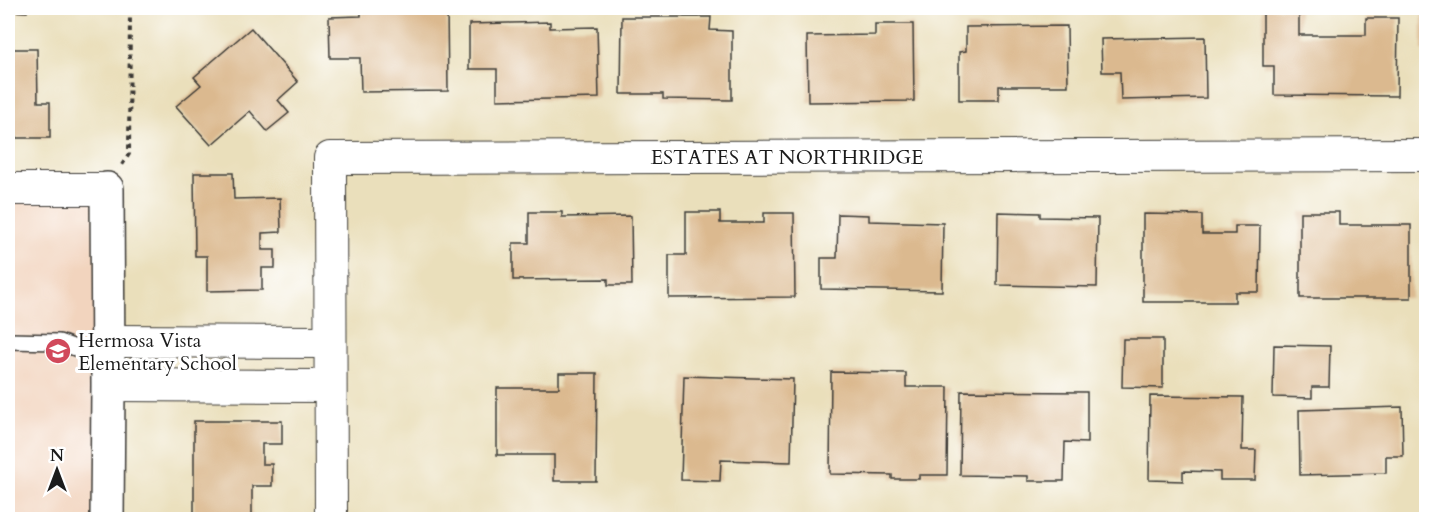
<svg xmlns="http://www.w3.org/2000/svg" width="1434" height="527" viewBox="0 0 1434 527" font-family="Cardo,serif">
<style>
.built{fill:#f2d4be}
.building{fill:#dbb98f}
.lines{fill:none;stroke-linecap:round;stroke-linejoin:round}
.lane-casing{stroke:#3b3934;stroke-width:18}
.street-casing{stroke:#3b3934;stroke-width:34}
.secondary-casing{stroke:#3b3934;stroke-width:36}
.path{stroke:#3b3934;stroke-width:4;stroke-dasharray:4.5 4.5;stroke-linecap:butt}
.lane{stroke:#fff;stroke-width:15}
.street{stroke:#fff;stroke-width:32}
.secondary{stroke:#fff;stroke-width:33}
.labels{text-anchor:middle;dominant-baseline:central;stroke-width:6;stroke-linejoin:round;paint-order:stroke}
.street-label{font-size:20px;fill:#1c1c1c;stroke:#fff}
.poi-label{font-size:20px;fill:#1c1c1c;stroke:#fff;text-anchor:start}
</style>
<rect width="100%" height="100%" fill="#fff"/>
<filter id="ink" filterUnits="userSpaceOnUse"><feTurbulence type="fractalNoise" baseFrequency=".0167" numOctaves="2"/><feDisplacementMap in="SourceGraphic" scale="12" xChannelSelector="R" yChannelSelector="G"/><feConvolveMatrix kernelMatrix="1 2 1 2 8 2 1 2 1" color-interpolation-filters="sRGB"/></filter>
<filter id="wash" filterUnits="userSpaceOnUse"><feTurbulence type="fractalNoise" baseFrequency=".008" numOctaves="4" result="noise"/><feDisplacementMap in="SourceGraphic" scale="24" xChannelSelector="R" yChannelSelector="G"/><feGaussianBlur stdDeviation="1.35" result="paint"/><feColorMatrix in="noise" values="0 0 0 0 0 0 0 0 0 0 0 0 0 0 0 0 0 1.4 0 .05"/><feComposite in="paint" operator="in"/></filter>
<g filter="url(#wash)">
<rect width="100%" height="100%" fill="#eadfbb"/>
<!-- built -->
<polygon class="built" points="8,189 107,189 108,519 8,520"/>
<g id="blocks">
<!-- building -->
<g class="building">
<polygon points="8,8 27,8 27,12 8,11"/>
<polygon points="361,8 447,8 448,91 361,92 360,58 330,58 329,17 361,16"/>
<polygon points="1263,8 1299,8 1299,35 1366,35 1366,18 1398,18 1397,96 1274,95 1274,66 1263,66"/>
<rect x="1422" y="8" width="4" height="43"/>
<polygon points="622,17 711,17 710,30 732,31 732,100 663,99 663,94 621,94"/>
<polygon points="550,22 550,28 597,27 599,98 497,100 497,69 469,69 469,24"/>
<polygon points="875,24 913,24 914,101 808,102 807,36 875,35"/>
<polygon points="1067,26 1068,86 999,86 999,100 959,100 959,52 966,51 966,27"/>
<polygon points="251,28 298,82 278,100 289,113 267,131 250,111 211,145 176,106 201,85 194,77"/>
<polygon points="1205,37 1206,98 1121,100 1120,72 1102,72 1101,39"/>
<polygon points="8,49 37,49 38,102 50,102 50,138 8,138"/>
<polygon points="194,173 233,173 234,199 280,198 281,232 262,233 262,250 275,250 275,268 262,268 262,290 207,291 207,256 195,256"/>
<polygon points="529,212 562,212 562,217 631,216 632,285 608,285 608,279 513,280 513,243 529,243"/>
<polygon points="686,212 720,212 720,223 764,223 764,213 794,213 795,297 669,298 669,255 686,255"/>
<polygon points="998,212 1040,213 1040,217 1098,218 1097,287 997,285"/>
<polygon points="1300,212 1339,212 1339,225 1411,225 1411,298 1300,298"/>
<polygon points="838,214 869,215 869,221 943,223 942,291 821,289 821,258 837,258"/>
<polygon points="1143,214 1202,215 1202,234 1235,234 1235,226 1260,226 1259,292 1235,292 1235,302 1143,302"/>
<polygon points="1123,339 1163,339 1163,388 1122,387"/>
<polygon points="1274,345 1330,346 1329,387 1312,387 1312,398 1273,397"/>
<polygon points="831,372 906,373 906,387 948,387 947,475 919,475 919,479 892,479 892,475 830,474"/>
<polygon points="559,373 597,373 596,481 554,481 554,455 497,455 497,388 559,388"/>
<polygon points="684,376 793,379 791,462 721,460 720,481 681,480"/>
<polygon points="961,391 1087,392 1087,443 1065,442 1064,481 1028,481 1028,476 960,475"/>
<polygon points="1150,396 1243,397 1242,450 1256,450 1255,480 1220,480 1220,472 1183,471 1183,481 1149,480"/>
<polygon points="1402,407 1403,456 1386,456 1386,473 1300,475 1299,410"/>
<polygon points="194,421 282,421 282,444 262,444 262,464 272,464 272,486 252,486 252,520 194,520"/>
</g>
</g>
</g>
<g filter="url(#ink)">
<use href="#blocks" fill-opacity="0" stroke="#3b3934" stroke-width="1.5"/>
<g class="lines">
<!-- lane casing -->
<g class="lane-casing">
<polyline id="lane" points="8,341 59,342 108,360"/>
</g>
<!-- street casing -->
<g class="street-casing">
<g id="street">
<polyline points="8,189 107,189"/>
<polyline points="108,341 330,342"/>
<polyline points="108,385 330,386"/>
<polyline points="331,520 330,158 1426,155"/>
</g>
</g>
<!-- secondary casing -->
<g class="secondary-casing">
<polyline id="secondary" points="107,520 108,385 107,189"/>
</g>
<!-- path -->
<polyline class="path" points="122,165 129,154 130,8"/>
<!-- lane -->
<use href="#lane" class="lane"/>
<!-- street -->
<use href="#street" class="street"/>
<!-- secondary -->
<use href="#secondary" class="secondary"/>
</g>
</g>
<!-- icons -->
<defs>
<g id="school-disc" transform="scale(1.35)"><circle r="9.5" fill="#d1495b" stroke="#fff"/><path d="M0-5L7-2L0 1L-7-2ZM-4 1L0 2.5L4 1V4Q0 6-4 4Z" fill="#fff"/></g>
</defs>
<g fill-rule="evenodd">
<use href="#school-disc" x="58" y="351"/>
</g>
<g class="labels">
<!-- street labels -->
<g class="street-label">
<text x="787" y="157">ESTATES AT NORTHRIDGE</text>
</g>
<!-- poi labels -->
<g class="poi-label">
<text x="78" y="340">Hermosa Vista<tspan x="78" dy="23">Elementary School</tspan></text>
</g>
</g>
<!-- margin -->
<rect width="1434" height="527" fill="none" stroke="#fff" stroke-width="30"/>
<!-- north arrow -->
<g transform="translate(57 470)" stroke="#ffffff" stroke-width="4.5" paint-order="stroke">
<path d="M0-4.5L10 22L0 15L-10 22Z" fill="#1c1c1c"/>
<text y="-9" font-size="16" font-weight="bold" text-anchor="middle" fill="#1c1c1c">N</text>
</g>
</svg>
